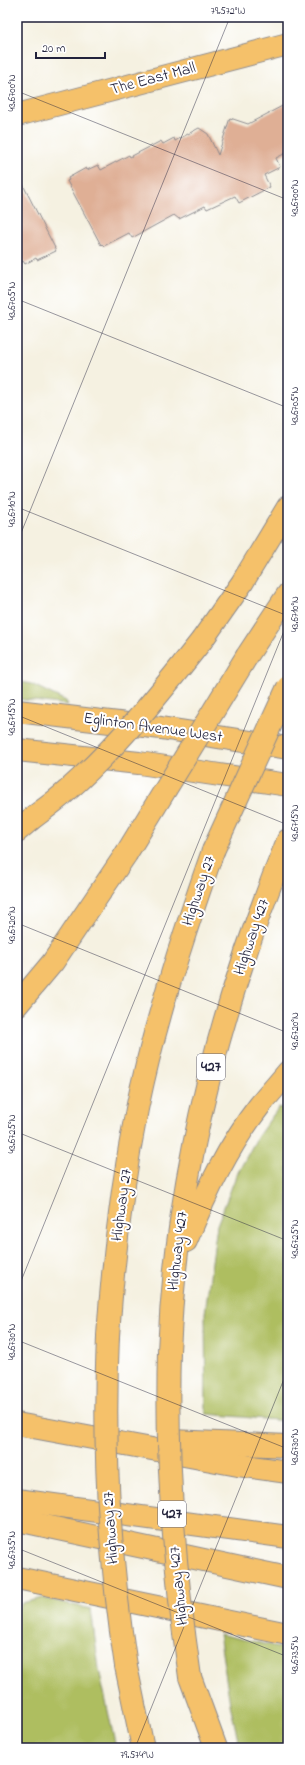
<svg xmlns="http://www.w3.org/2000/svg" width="305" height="1765" viewBox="0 0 305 1765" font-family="'Indie Flower',sans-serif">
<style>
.green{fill:#aebe61;stroke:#68704e}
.building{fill:#dfaf95}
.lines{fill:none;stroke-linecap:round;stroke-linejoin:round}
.major-casing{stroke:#8c8a8e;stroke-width:24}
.highway-casing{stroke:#8c8a8e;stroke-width:24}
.major{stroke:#f5c16b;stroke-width:22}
.highway{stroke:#f5c16b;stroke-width:22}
.highway-bridge-casing{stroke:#8c8a8e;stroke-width:24;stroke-linecap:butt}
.highway-bridge{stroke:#f5c16b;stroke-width:22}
.ticks{fill:none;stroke:#22223b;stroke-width:1;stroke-opacity:0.45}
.labels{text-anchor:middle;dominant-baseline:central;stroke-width:4;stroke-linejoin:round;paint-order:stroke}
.shield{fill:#fff;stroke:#646476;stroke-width:1}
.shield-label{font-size:15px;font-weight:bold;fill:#22223b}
.street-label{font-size:16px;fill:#22223b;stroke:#fff}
.neatline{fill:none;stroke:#22223b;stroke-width:1.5}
.ticks-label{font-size:10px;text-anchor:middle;fill:#22223b}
</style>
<rect width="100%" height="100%" fill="#fff"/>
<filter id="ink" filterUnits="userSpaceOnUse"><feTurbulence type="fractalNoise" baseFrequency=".025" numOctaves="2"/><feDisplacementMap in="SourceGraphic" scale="8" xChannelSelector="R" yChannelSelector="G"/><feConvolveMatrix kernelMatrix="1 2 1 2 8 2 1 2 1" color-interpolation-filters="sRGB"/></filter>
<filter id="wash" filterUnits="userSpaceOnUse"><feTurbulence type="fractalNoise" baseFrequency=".012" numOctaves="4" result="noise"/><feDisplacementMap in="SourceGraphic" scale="16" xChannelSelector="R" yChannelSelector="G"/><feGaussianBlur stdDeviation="0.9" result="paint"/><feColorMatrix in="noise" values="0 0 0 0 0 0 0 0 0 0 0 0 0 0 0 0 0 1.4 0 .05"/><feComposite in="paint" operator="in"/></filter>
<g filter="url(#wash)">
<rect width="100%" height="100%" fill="#f5f1e1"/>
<!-- green -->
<g class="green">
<polygon points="17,681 31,684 66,701 68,705 17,699"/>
<polygon points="279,1107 288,1110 288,1421 206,1414 205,1313 217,1225 236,1176 258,1136"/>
<polygon points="43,1598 91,1609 99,1669 116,1748 17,1748 17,1611 22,1603"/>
<polygon points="219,1634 288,1649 288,1748 240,1748 230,1704"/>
</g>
<g id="blocks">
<!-- building -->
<g class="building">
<polygon points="288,103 288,152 276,158 280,167 264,175 270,187 239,203 235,196 207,209 205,206 179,219 174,215 132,238 129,233 104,246 102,244 101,245 67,181 69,180 68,178 86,168 87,170 98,165 101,170 129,155 130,157 161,141 163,144 174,138 175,141 199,128 208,134 218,155 230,118 248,124"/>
<polygon points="17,173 55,248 54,248 56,251 37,260 36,258 25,264 23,261 17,264"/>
</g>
</g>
</g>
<g filter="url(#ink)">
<use href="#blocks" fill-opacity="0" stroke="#8c8a8e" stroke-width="1"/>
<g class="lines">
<!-- major casing -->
<g class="major-casing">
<g id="major">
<polyline points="17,115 288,44"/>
<polyline points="17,711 161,728 288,748"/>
<polyline points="17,750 139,763 288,785"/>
</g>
</g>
<!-- highway casing -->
<g class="highway-casing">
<g id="highway">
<polyline points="202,640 242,583 288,507"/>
<polyline points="247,656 288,594"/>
<polyline points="17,831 30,820"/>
<polyline points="17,1005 53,962 126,854"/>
<path d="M186,1241C206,1193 228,1146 260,1105C269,1094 279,1083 288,1072"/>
<path d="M108,1336C113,1260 122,1184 137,1109C155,1021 183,936 213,851"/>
<path d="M169,1351C176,1174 221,1003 288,840"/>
<polyline points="17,1424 238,1465 288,1472"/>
<polyline points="171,1441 288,1446"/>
<polyline points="17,1500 288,1537"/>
<polyline points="17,1520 288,1578"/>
<polyline points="17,1578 288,1634"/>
<polyline points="126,1666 143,1748"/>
<polyline points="190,1677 216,1748"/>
</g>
</g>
<!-- major -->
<use href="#major" class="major"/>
<!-- highway -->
<use href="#highway" class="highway"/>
<!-- highway-bridge casing -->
<g class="highway-bridge-casing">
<g id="highway-bridge">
<path d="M30,820C43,810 56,801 68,790C119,745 161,692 202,640"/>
<polyline points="213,851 288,687"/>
<polyline points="126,854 247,656"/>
<path d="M108,1336C103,1447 109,1557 126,1666"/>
<path d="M169,1351C166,1460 174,1569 190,1677"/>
</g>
</g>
<!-- highway-bridge -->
<use href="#highway-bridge" class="highway-bridge"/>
</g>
</g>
<!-- ticks -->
<path class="ticks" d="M17,91L288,200M17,299L288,408M17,507L288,616M17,543L230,17M17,715L288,825M17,923L288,1033M17,1132L288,1241M17,1291L288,621M17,1340L288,1449M17,1548L288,1657M135,1748L288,1369"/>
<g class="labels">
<!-- shield labels -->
<g class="shield">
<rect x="197" y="1054" width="28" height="26" rx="3"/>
<rect x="158" y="1501" width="28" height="26" rx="3"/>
</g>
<g class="shield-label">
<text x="211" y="1067">427</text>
<text x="172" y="1514">427</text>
</g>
<!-- street labels -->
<g class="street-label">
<text transform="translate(153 79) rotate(-15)">The East Mall</text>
<text transform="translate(153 728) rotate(8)">Eglinton Avenue West</text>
<text transform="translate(199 891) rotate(-71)">Highway 27</text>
<text transform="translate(252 937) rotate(-71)">Highway 427</text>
<text transform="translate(122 1205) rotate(-82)">Highway 27</text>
<text transform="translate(178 1251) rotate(-83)">Highway 427</text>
<text transform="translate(111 1528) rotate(-94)">Highway 27</text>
<text transform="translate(179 1586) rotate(-96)">Highway 427</text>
</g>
</g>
<!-- margin -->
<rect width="305" height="1765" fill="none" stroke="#fff" stroke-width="44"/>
<!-- scale -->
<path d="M36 52v6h69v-6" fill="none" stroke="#22223b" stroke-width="2"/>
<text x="42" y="52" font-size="12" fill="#22223b" stroke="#ffffff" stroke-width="3" paint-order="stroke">20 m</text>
<rect x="22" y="22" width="261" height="1721" class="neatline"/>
<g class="ticks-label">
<text x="228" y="14">79.572°W</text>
<text transform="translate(11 93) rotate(-90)" y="4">43.6700°N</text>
<text transform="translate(294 198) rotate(-90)" y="4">43.6700°N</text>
<text transform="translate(11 301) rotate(-90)" y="4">43.6705°N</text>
<text transform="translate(294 406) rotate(-90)" y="4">43.6705°N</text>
<text transform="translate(11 509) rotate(-90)" y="4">43.6710°N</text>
<text transform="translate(294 614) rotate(-90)" y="4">43.6710°N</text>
<text transform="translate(11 717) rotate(-90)" y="4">43.6715°N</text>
<text transform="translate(294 823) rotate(-90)" y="4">43.6715°N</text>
<text transform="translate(11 925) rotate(-90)" y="4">43.6720°N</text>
<text transform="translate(294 1031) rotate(-90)" y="4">43.6720°N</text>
<text transform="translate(11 1134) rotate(-90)" y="4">43.6725°N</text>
<text transform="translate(294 1239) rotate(-90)" y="4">43.6725°N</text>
<text transform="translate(11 1342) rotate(-90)" y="4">43.6730°N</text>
<text transform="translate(294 1447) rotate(-90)" y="4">43.6730°N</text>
<text transform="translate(11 1550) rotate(-90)" y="4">43.6735°N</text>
<text transform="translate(294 1655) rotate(-90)" y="4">43.6735°N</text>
<text x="137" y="1758">79.574°W</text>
</g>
</svg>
